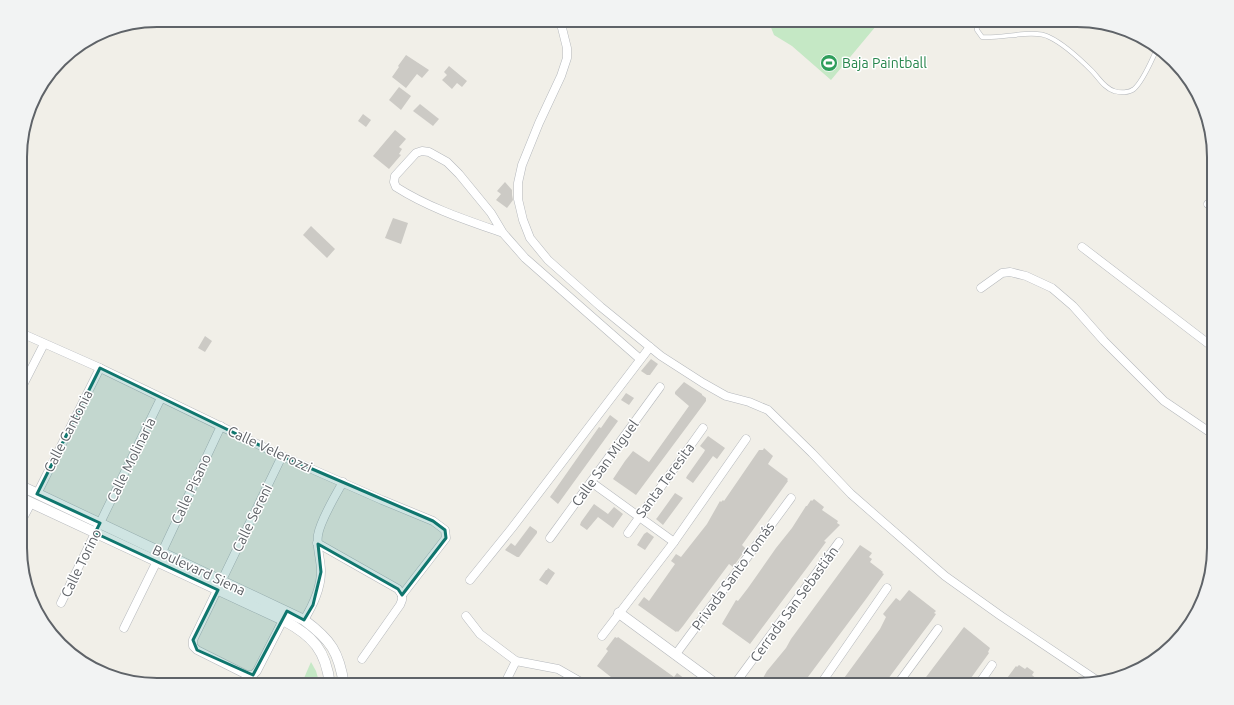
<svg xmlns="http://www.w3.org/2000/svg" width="1234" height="705" viewBox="0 0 1234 705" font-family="Ubuntu,sans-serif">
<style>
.green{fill:#c5e8c5}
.building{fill:#cccac5}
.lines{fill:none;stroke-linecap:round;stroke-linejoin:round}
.service-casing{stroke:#b5b8bc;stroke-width:5}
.minor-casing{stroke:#b5b8bc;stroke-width:9}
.tertiary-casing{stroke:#b5b8bc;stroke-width:11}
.service{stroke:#fff;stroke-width:4}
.minor{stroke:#fff;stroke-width:8}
.tertiary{stroke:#fff;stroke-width:10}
.marked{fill:#0f766e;fill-opacity:0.2;stroke:#0f766e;stroke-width:3;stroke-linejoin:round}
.labels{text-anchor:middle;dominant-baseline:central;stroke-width:3;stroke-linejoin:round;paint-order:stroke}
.leisure-label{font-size:14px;fill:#27864d;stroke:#fff;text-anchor:start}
.street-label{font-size:14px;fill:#5f6368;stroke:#fff}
.rim{fill:none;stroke:#5f6368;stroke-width:2}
</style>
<rect width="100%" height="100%" fill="#f1efe8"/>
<!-- green -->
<g class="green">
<polygon points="768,20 881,20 831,80 792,46 774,35"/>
<polygon points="311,662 316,671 320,685 301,685"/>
</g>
<!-- building -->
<g class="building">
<polygon points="406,55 429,70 422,78 417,74 406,88 392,77 399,67 398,66"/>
<polygon points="449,66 467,81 462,87 457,83 452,89 442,80 447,75 444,72"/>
<polygon points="399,87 411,96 401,110 389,100"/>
<polygon points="420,104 439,119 433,126 413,111"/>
<polygon points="363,114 371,120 366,127 358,121"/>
<polygon points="395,130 406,139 399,147 402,149 399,154 401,155 389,169 373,156"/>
<polygon points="505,182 512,190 512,195 513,200 507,208 496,200 501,194 497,191"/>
<polygon points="393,218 408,223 401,244 385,238"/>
<polygon points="311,226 335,249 327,258 303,235"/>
<polygon points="205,336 212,341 205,352 198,348"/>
<polygon points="651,359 658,364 650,375 647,375 641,371"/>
<polygon points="684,382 702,394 702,395 706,398 706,401 636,495 613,479 625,461 633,451 649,462 689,406 675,394 675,392"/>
<polygon points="626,393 634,398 629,405 621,400"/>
<polygon points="610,415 618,421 558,504 550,497 599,427 601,428"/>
<polygon points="708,436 725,448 717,459 713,456 693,483 686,478 687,476 704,452 705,450 700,446"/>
<polygon points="764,448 773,456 768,464 788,479 787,480 788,481 742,545 746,549 733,567 729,564 683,626 678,632 677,631 676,632 638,605 644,597 649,601 675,564 671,561 676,554 681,557 707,524 720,501 721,502 723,500 724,501 759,450 763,450"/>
<polygon points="675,493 683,498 663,525 656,519 657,518"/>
<polygon points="814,499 824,507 822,510 838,521 837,523 840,525 824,541 826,542 809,565 750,644 722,624 723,622 736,600 738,601 748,588 776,548 792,528 806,506 807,506 811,500 812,501"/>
<polygon points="594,504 608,514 614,507 623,514 613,528 598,517 587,530 580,525 581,522"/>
<polygon points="530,526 537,531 537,533 519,557 517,557 505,550 511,543 515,546"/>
<polygon points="647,532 654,537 645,550 637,545 644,534"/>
<polygon points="860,545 872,553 869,557 872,559 870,562 883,572 882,573 884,574 866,599 802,685 759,685 767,671 786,648 791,639"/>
<polygon points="548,568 555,573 547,585 539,580 546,570 547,570"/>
<polygon points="909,590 936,611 934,613 936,614 932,620 885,683 883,685 839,685 880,629 886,617 883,614 896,598 900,601"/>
<polygon points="964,627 990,648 988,652 989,653 966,685 920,685"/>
<polygon points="615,637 617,638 618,637 674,677 677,673 693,685 660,685 656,682 654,685 621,685 597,666 608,651 606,649"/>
<polygon points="1019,665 1025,669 1027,667 1034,672 1032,675 1044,685 1002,685 1016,666 1017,667"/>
</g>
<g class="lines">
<!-- service casing -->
<g class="service-casing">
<path id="service" d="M976,20L977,30L982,37C1000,39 1034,29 1049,37C1062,43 1081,60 1092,71C1099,78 1104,88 1114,91C1120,93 1129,93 1134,89C1144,80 1151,61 1157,49"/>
</g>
<!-- minor casing -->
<g class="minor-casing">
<g id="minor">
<polyline points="559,20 562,28 567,48 567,58 561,76 539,123 522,165 518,183 518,199 523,220 530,238 548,260 601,307 661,356 703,383 726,396 749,402 768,410 812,453 851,494 945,576 1001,616 1098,681"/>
<polyline points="1208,204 1214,209"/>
<path d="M503,233C466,220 429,208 396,187L394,182L395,176L416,153L422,151L429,152L447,162L459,174L491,213L503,233L525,258L640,359"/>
<polyline points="1082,247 1214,348"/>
<polyline points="981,288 1002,273 1010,272 1026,276 1052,288 1073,306 1104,341 1164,401 1214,435"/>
<polyline points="21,333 100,368 282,456 382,500 433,521 445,530 446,538 402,595"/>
<polyline points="21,389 44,344"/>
<polyline points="282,456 193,640 193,646 197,650 247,675 253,675 257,671 285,616"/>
<polyline points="591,482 674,542"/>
<polyline points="37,494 100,368"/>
<polyline points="21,522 31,503"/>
<polyline points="628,533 703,428"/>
<polyline points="550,538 660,387"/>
<polyline points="317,543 398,589 402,595"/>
<polyline points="162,552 221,426"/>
<polyline points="470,580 512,528 650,347"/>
<polyline points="61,603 161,398"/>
<polyline points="466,616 480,634 516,661 558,669 586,685"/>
<path d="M304,620C313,605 321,589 321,571C321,559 316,547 318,535C320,522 336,494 343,482"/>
<polyline points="124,628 157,561"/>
<polyline points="602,636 674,542 746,439"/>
<polyline points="676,654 791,498"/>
<polyline points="362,659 400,605 402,600 402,595"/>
<polyline points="504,685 516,661"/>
<polyline points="734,685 839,542"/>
<polyline points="820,685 887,588"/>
<polyline points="897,685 938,629"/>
<polyline points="978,685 992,665"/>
</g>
</g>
<!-- tertiary casing -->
<g class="tertiary-casing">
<g id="tertiary">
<path d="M21,486L304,620C331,640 339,652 344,685"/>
<path d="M21,498L283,620C313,636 326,650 330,685"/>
<polyline points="619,613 717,685"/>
</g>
</g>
<!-- service -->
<use href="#service" class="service"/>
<!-- minor -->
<use href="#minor" class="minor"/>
<!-- tertiary -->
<use href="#tertiary" class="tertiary"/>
</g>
<!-- marked area -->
<path class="marked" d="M100,368L282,456L433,521L445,530L446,538L402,595L398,589L318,544L321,572L313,605L304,620L287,611L253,675L197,650L193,640L218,590L95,533L100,523L37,494Z"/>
<!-- icons -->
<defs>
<g id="stadium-disc" transform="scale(0.9)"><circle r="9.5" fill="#2e9e5b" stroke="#fff"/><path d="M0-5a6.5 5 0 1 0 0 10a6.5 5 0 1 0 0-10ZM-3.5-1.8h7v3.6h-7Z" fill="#fff"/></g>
</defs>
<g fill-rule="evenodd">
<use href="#stadium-disc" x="829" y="63"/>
</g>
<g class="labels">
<!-- leisure labels -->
<g class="leisure-label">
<text x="842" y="63">Baja Paintball</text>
</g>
<!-- street labels -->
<g class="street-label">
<text transform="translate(68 431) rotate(-63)">Calle Cantonia</text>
<text transform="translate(270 449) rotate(25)">Calle Velerozzi</text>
<text transform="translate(131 460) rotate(-64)">Calle Molinaria</text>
<text transform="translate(605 463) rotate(-54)">Calle San Miguel</text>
<text transform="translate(665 480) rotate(-54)">Santa Teresita</text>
<text transform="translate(191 489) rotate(-65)">Calle Pisano</text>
<text transform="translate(252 518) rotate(-64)">Calle Sereni</text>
<text transform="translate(81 563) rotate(-64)">Calle Torino</text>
<text transform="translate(199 570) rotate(25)">Boulevard Siena</text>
<text transform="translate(733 576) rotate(-54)">Privada Santo Tomás</text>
<text transform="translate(794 604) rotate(-54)">Cerrada San Sebastián</text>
</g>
</g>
<!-- crop -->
<path d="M0 0H1234V705H0ZM157 27H1077A130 130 0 0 1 1207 157V548A130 130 0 0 1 1077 678H157A130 130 0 0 1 27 548V157A130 130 0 0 1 157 27Z" fill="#f2f3f3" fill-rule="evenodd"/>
<path class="rim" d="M157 27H1077A130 130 0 0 1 1207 157V548A130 130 0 0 1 1077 678H157A130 130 0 0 1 27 548V157A130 130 0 0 1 157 27Z"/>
</svg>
